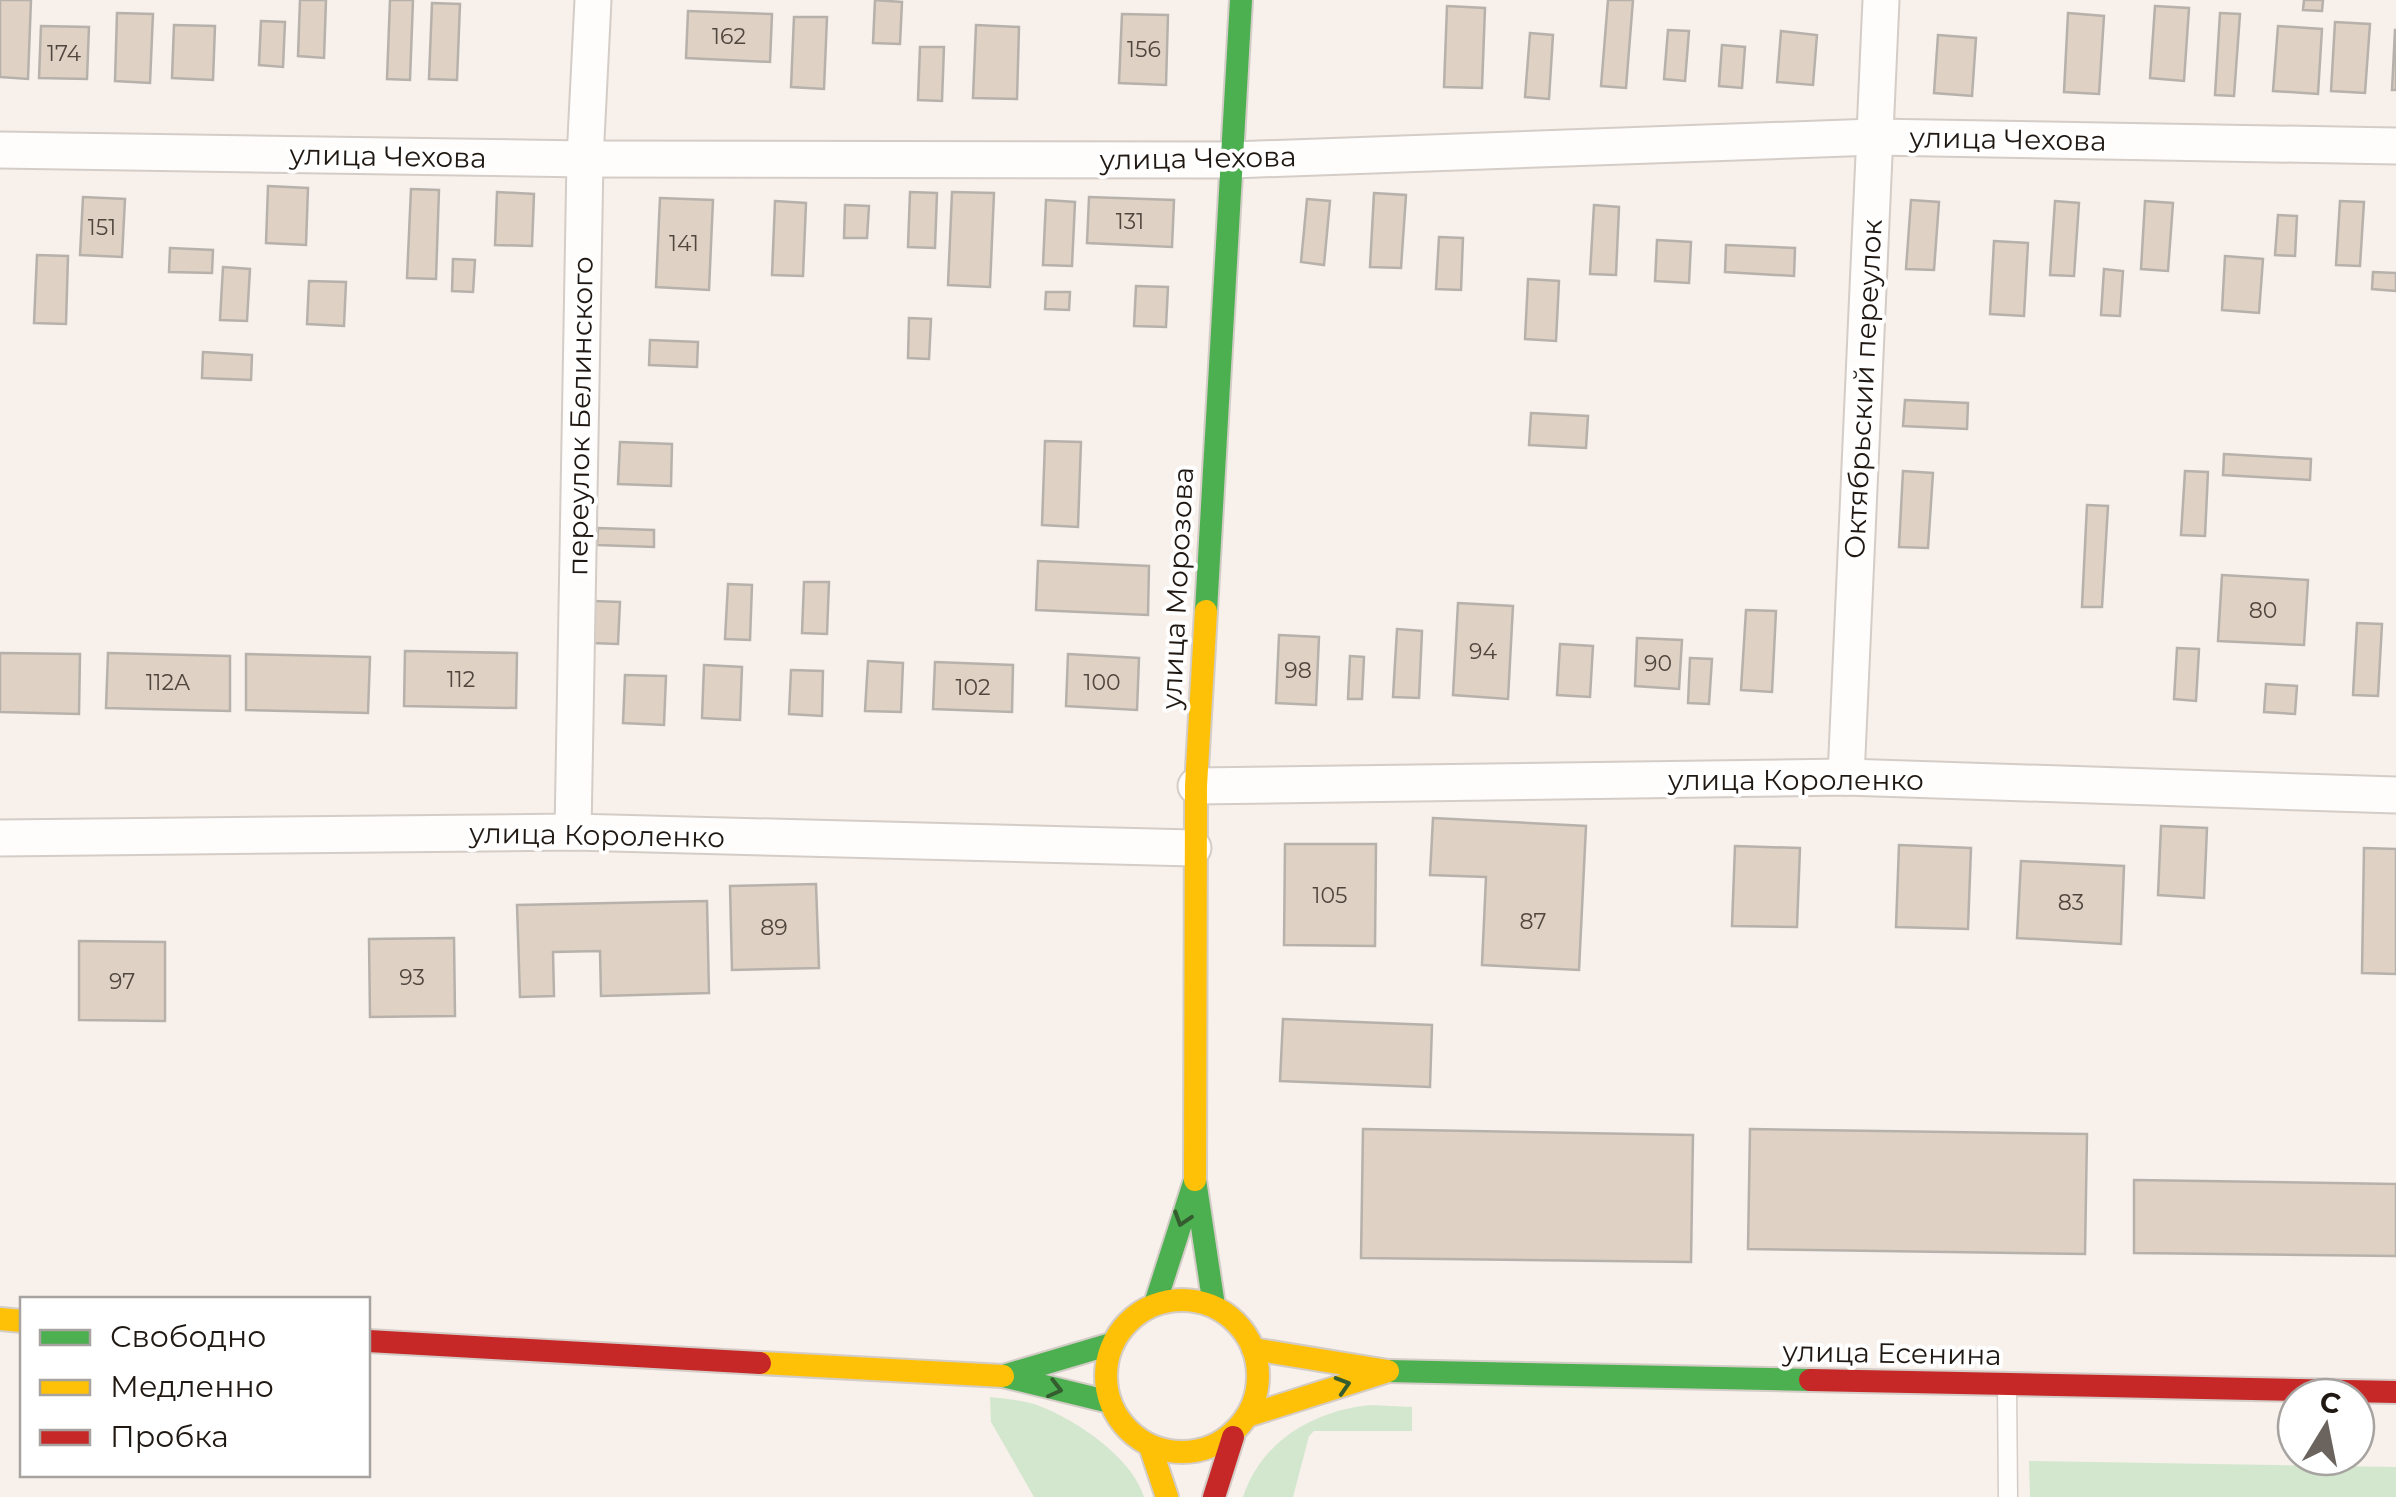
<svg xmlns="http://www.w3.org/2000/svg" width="2396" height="1497" viewBox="0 0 2396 1497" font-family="Montserrat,sans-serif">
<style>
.green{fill:#d3e7ce}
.building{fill:#dfd2c4;stroke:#b7b1ab;stroke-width:2.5}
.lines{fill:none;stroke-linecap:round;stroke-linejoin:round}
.lane-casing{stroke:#d4ccc6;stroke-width:21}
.street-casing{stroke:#d4ccc6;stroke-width:39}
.fast-casing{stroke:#d4ccc6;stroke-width:26}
.slow-casing{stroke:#d4ccc6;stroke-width:26}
.jam-casing{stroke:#d4ccc6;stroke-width:26}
.lane{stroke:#fefdfc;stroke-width:18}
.street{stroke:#fefdfc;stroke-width:35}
.fast{stroke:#4caf50;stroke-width:22}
.slow{stroke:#ffc107;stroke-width:22}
.jam{stroke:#c62828;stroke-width:22}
.oneway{stroke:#345c2e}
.labels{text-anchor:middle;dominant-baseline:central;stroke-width:8;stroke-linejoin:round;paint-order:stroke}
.number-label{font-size:22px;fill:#50463e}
.street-label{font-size:28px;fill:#201812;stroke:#fff}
</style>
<rect width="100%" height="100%" fill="#f7f0eb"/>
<!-- green -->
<g class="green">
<path d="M990,1397C1005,1399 1023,1400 1037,1405C1075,1419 1132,1457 1144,1497H1034L991,1422Z"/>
<path d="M1370,1405L1412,1407V1431H1314L1309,1436L1293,1497H1243C1262,1440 1314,1411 1370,1405Z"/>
<polygon points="2029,1461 2396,1467 2396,1497 2030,1497"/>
</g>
<!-- building -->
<g class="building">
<polygon points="0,0 31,0 28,79 0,77"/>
<polygon points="300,0 326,0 324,58 298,56"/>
<polygon points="390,0 413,0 410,80 387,79"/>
<polygon points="875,0 902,2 900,44 873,43"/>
<polygon points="1608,0 1633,0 1626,88 1601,86"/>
<polygon points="2304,0 2323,0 2322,11 2303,10"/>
<polygon points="432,3 460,4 457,80 429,79"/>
<polygon points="1447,6 1485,8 1482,88 1444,87"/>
<polygon points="2155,6 2189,8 2184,81 2150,78"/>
<polygon points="688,11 772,14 770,62 686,58"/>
<polygon points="117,13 153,14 150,83 115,81"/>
<polygon points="2068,13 2104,16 2099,94 2064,92"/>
<polygon points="2220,13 2240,14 2234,96 2215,95"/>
<polygon points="1122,14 1168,15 1166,85 1119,83"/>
<polygon points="794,17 827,17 824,89 791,87"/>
<polygon points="261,21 285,22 283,67 259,65"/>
<polygon points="2335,22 2370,24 2365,93 2331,91"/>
<polygon points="174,25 215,26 213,80 172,78"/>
<polygon points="976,25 1019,27 1017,99 973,98"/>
<polygon points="41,26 89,27 87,79 39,78"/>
<polygon points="2278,26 2322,29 2318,94 2273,91"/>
<polygon points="1668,30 1689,31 1685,81 1664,79"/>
<polygon points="2395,30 2396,30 2396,90 2392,90"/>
<polygon points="1781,31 1817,35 1813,85 1777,82"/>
<polygon points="1530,33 1553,35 1549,99 1525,97"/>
<polygon points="1938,35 1976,38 1972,96 1934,93"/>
<polygon points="1722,45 1745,47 1742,88 1719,86"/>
<polygon points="920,47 944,47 942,101 918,100"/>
<polygon points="268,186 308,188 306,245 266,243"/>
<polygon points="411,189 439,190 436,279 407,278"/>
<polygon points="497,192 534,194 532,246 495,245"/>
<polygon points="910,192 937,193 935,248 908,247"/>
<polygon points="952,192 994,193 990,287 948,285"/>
<polygon points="1374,193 1406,195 1401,268 1370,267"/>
<polygon points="83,197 125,199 122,257 80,255"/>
<polygon points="1089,197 1174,200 1172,247 1087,243"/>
<polygon points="660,198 713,200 709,290 656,287"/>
<polygon points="1307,199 1330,201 1324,265 1301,262"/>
<polygon points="1046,200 1075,202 1072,266 1043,265"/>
<polygon points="1911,200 1939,202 1934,270 1906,269"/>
<polygon points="775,201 806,203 803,276 772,275"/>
<polygon points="2055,201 2079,203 2074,276 2050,275"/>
<polygon points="2145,201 2173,203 2168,271 2141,269"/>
<polygon points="2340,201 2364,202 2360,266 2336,265"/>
<polygon points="845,205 869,206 867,238 844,238"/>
<polygon points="1594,205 1619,207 1616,275 1590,274"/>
<polygon points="2278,215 2297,216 2295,256 2275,255"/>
<polygon points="1439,237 1463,238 1461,290 1436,289"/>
<polygon points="1657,240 1691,242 1689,283 1655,281"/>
<polygon points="1994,241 2028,243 2024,316 1990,314"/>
<polygon points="1726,245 1795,248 1794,276 1725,272"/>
<polygon points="170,248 213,250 212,273 169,272"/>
<polygon points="37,255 68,256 66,324 34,323"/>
<polygon points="2225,256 2263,259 2259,313 2222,310"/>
<polygon points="453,259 475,260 473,292 452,291"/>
<polygon points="223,267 250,269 247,321 220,320"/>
<polygon points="2104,269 2123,271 2120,316 2101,315"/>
<polygon points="2373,272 2396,273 2396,291 2372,289"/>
<polygon points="1528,279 1559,281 1556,341 1525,339"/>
<polygon points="309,281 346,282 344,326 307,324"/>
<polygon points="1136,286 1168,287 1166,327 1134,326"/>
<polygon points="1046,292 1070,292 1069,310 1045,309"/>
<polygon points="909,318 931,319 929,359 908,358"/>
<polygon points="650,340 698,342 697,367 649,365"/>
<polygon points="203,352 252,355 251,380 202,378"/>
<polygon points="1905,400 1968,403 1967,429 1903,426"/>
<polygon points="1531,413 1588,416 1586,448 1529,445"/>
<polygon points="1045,441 1081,442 1078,527 1042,525"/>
<polygon points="620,442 672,444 671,486 618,484"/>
<polygon points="2224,454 2311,459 2310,480 2223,475"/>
<polygon points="1903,471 1933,473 1928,548 1899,547"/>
<polygon points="2185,471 2208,472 2205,536 2181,535"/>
<polygon points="2087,505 2108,506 2102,607 2082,607"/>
<polygon points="598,528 654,530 654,547 597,545"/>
<polygon points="1038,561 1149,566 1148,615 1036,610"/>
<polygon points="2222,575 2308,580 2304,645 2218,641"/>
<polygon points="804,582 829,582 827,634 802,633"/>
<polygon points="728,584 752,585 750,640 725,639"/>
<polygon points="593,601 620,602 618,644 592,643"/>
<polygon points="1458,603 1513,606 1508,699 1453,695"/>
<polygon points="1746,610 1776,611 1772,692 1741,690"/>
<polygon points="2357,623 2382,624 2378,696 2353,695"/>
<polygon points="1397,629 1422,631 1419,698 1393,697"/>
<polygon points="1279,635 1319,637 1316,705 1276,703"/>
<polygon points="1637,638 1682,640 1679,689 1635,686"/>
<polygon points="1560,644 1593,646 1590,697 1557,695"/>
<polygon points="2177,648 2199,649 2196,701 2174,699"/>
<polygon points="405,651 517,653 516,708 404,706"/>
<polygon points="0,653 80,654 79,714 0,712"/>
<polygon points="108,653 230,656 230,711 106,708"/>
<polygon points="246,654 370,657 368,713 246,710"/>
<polygon points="1068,654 1139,658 1137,710 1066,706"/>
<polygon points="1350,656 1364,657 1362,699 1348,699"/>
<polygon points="1690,658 1712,659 1709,704 1688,703"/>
<polygon points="868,661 903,663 901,712 865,711"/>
<polygon points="935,662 1013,665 1012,712 933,709"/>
<polygon points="704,665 742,667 740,720 702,718"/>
<polygon points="791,670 823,671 822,716 789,714"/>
<polygon points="625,675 666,676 664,725 623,723"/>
<polygon points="2266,684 2297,686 2295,714 2264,712"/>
<polygon points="1433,818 1586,826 1579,970 1482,965 1486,877 1430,875"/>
<polygon points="2161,826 2207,828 2204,898 2158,895"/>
<polygon points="1285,844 1376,844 1375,946 1284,945"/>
<polygon points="1899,845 1971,848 1968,929 1896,927"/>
<polygon points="1735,846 1800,848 1797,927 1732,926"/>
<polygon points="2364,848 2396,849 2396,974 2362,973"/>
<polygon points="2021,861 2124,866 2121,944 2017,938"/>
<polygon points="816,884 819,968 732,970 730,886"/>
<polygon points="707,901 709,993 601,996 600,951 553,952 554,996 520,997 517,905"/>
<polygon points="454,938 455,1016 370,1017 369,939"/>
<polygon points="79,941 165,942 165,1021 79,1020"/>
<polygon points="1283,1019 1432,1025 1430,1087 1280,1081"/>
<polygon points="1363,1129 1693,1135 1691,1262 1361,1258"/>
<polygon points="1750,1129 2087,1134 2085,1254 1748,1249"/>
<polygon points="2134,1180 2396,1184 2396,1256 2134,1253"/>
</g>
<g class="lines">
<!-- lane casing -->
<g class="lane-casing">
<polyline id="lane" points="2007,1386 2008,1497"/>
</g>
<!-- street casing -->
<g class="street-casing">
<g id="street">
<polyline points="0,150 585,159 1232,160 1874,137 2396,146"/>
<polyline points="1846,777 1881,0"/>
<polyline points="1196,786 1846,777 2396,795"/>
<polyline points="573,832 585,159 593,0"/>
<polyline points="0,838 573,832 1193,848"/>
</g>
</g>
<!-- fast casing -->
<g class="fast-casing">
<g id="fast">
<polyline points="1206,611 1241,0"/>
<polyline points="1155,1304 1195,1180 1214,1306"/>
<polyline points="1388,1371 1810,1380"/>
<polyline points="1110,1402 1003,1376 1111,1344"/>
</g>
</g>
<!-- slow casing -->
<g class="slow-casing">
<g id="slow">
<polyline points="1195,1180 1196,786 1206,611"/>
<circle cx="1182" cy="1376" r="76"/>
<polyline points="0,1319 22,1321"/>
<polyline points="760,1363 1003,1376"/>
<polyline points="1250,1415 1388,1371 1253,1349"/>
<polyline points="1150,1446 1167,1497"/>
</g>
</g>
<!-- jam casing -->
<g class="jam-casing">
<g id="jam">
<polyline points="368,1341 760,1363"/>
<polyline points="1810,1380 2396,1392"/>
<polyline points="1214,1497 1233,1437"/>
</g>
</g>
<!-- lane -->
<use href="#lane" class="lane"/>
<!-- street -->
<use href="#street" class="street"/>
<!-- fast -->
<use href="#fast" class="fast"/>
<!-- slow -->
<use href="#slow" class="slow"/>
<!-- jam -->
<use href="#jam" class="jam"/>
</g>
<!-- one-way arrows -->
<defs><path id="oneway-chevron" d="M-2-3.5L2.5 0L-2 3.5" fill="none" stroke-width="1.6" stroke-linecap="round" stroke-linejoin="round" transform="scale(2.5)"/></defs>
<g class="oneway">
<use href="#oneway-chevron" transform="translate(1182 1219) rotate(108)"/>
<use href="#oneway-chevron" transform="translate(1343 1385) rotate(-17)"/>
<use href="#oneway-chevron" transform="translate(1055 1389) rotate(14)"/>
</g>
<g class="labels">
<!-- number labels -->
<g class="number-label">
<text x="729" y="36">162</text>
<text x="1144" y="49">156</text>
<text x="64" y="53">174</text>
<text x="1130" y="221">131</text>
<text x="102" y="227">151</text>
<text x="684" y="243">141</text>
<text x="2263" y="610">80</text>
<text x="1483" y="651">94</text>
<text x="1658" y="663">90</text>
<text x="1298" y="670">98</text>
<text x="461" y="679">112</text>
<text x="168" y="682">112А</text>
<text x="1102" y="682">100</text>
<text x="973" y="687">102</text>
<text x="1330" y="895">105</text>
<text x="2071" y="902">83</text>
<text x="1533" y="921">87</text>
<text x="774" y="927">89</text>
<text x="412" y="977">93</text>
<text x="122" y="981">97</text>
</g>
<!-- street labels -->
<g class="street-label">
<text transform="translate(2008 139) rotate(1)">улица Чехова</text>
<text transform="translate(388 156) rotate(1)">улица Чехова</text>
<text transform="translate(1198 158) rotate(-1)">улица Чехова</text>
<text transform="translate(1863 389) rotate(-87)">Октябрьский переулок</text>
<text transform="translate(580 416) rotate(-89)">переулок Белинского</text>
<text transform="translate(1177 588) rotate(-87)">улица Морозова</text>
<text x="1796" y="780">улица Короленко</text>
<text transform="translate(597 835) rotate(1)">улица Короленко</text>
<text transform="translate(1892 1353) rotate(1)">улица Есенина</text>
</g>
</g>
<!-- legend -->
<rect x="20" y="1297" width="350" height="180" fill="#ffffff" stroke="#a6a3a0" stroke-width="2.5"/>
<rect x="40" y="1330" width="50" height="15" fill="#4caf50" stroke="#a6a3a0" stroke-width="2.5"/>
<text x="110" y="1347" font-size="30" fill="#201812">Свободно</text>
<rect x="40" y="1380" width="50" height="15" fill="#ffc107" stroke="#a6a3a0" stroke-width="2.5"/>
<text x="110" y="1397" font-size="30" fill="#201812">Медленно</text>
<rect x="40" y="1430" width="50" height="15" fill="#c62828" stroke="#a6a3a0" stroke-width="2.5"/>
<text x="110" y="1447" font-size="30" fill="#201812">Пробка</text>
<!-- north arrow -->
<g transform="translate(2326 1427) rotate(10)"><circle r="48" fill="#ffffff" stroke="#a6a3a0" stroke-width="2.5"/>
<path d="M0-8L18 38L0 25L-18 38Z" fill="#6b645e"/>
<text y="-15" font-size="28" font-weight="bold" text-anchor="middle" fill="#201812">С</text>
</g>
</svg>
